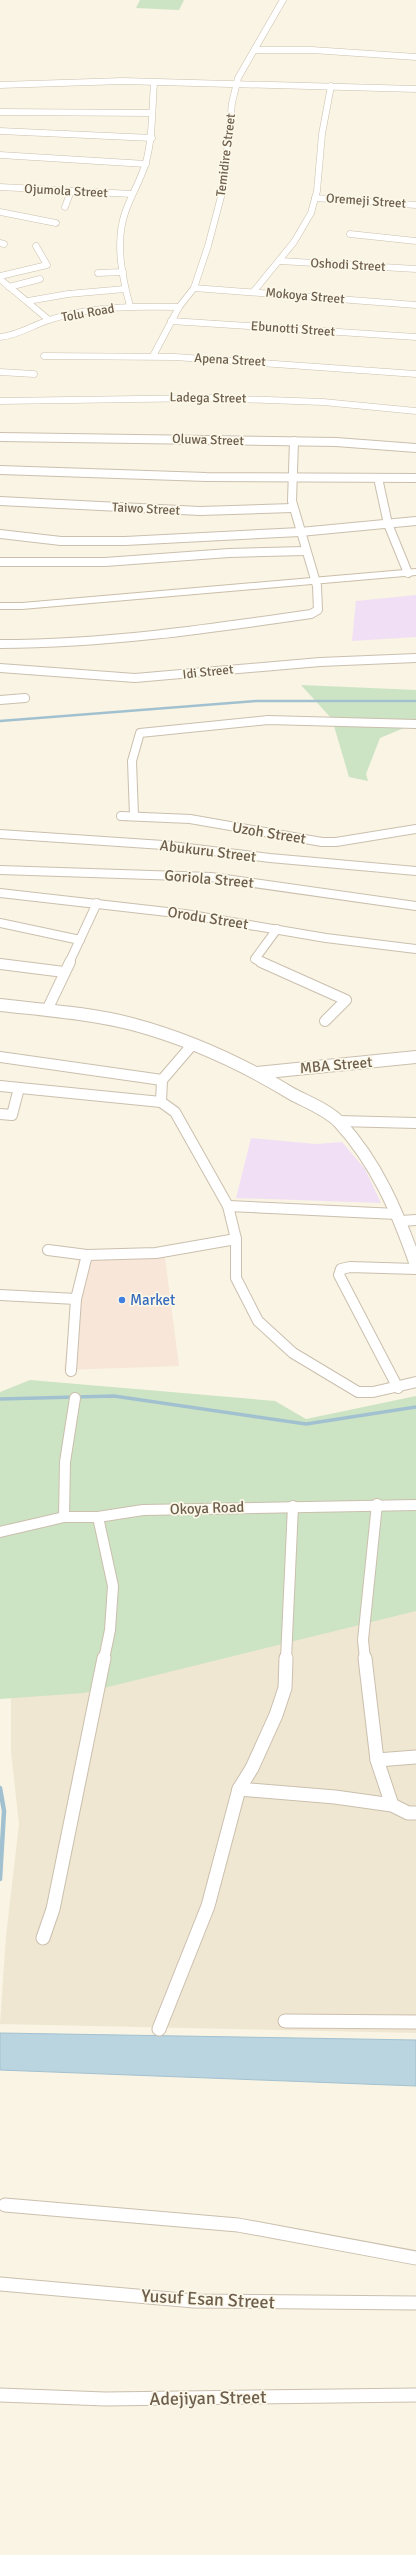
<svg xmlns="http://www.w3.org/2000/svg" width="416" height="2555" viewBox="0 0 416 2555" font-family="Signika,sans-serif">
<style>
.residential{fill:#f0e7d2}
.commercial{fill:#f8e7d8}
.education{fill:#f1e0f5}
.green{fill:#cce4c4}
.water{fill:#bad4e0;stroke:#a2c1d0}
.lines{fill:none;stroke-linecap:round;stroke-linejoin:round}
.stream-far2{stroke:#a2c1d0;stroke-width:2.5}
.stream-far1{stroke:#a2c1d0;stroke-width:3.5}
.stream{stroke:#a2c1d0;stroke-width:4.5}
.minor-far3-casing{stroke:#cbbfae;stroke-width:7}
.minor-far2-casing{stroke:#cbbfae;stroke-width:10}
.minor-far1-casing{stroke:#cbbfae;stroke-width:12}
.minor-casing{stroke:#cbbfae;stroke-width:15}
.tertiary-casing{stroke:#cbbfae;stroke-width:14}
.secondary-casing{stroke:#cbbeaa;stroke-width:2}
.minor-far3{stroke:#fff;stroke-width:6}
.minor-far2{stroke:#fff;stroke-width:8}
.minor-far1{stroke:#fff;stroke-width:10}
.minor{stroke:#fff;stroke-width:13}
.tertiary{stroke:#fff;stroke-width:12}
.secondary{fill:#fff;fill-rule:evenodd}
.shop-dot{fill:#3f7fe0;stroke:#fcf8e9;stroke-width:1.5}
.labels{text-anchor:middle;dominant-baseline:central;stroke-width:3.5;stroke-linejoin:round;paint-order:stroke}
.far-street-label{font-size:13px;fill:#6e5e4c;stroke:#fcf8e9}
.street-label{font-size:15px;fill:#6e5e4c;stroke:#fcf8e9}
.shop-label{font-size:15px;fill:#366cbe;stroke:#fcf8e9;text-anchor:start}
.near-street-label{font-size:18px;fill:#6e5e4c;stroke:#fcf8e9}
</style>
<rect width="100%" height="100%" fill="#f9f4e3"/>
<!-- residential -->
<polygon class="residential" points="416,1413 416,2033 0,2024 6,1936 19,1824 11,1752 11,1686 0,1663 324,1426"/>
<!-- commercial -->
<polygon class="commercial" points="164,1250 179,1366 64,1370 79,1254"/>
<!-- education -->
<g class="education">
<polygon points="416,595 416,637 352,641 356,601"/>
<polygon points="251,1138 316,1144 342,1142 365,1169 381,1203 236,1198"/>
</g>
<!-- green -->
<g class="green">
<polygon points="140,0 184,0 179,10 136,8"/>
<polygon points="301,685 416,690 416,723 380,738 366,774 368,781 349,777 332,719"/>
<polygon points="30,1380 275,1401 306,1419 416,1396 416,1611 84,1693 0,1699 0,1392"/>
</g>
<!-- water -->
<polygon class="water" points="0,2033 416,2040 416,2086 0,2070"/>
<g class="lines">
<!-- stream-far2 -->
<polyline class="stream-far2" points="0,721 257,701 416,701"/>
<!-- stream-far1 -->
<polyline class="stream-far1" points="0,1399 114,1396 306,1424 416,1407"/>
<!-- stream -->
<polyline class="stream" points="0,1788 4,1811 0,1879"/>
<!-- minor-far3 casing -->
<g class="minor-far3-casing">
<g id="minor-far3">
<polyline points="255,50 312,50 416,57"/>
<polyline points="0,85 123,81 416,89"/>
<polyline points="0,112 152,113"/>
<polyline points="0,131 152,138"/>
<polyline points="0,155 146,164"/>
<polyline points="0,187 132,194"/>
<polyline points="315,198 416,205"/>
<polyline points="65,207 71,191"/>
<polyline points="0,212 56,223"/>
<polyline points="350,234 416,241"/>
<polyline points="0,243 4,244"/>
<polyline points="280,261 416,269"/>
<polyline points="98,273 123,272"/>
<polyline points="0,276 47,265 36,246"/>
<polyline points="0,279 49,320"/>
<polyline points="9,287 40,279"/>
<polyline points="194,288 416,305"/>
<polyline points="254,291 294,242 311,213 317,191 322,134 331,86"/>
<polyline points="28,301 68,294 125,289"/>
<path d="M130,306C122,277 115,242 125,213C131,195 141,180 146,162C153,136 152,109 154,83"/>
<polyline points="171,321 416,337"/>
<path d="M0,337C19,335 31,326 49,320C90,306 136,306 179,307"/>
<polyline points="44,356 175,357 416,374"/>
<polyline points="153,356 179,307 194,288 208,246 223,189 232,103 238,78 283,0"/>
<polyline points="0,372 34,374"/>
<polyline points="0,401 208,398 323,402 416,411"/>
</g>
</g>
<!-- minor-far2 casing -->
<g class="minor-far2-casing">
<g id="minor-far2">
<polyline points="0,437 336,442 416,448"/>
<polyline points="0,470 206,477 416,478"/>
<polyline points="378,478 388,524 408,573"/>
<polyline points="0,501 200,511 292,508"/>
<polyline points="0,534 61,541 125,541 300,532 416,521"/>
<polyline points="0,562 105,562 229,553 305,551"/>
<path d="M0,644C105,644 208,629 311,614L318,610L317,586L292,501L294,441"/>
<polyline points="0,668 135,678 320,662 416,658"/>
<polyline points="0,700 25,698"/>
<polyline points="121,816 190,819 322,842 336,842 416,829"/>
<polyline points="134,816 132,761 140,733 268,720 416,724"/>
<polyline points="0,834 163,845 270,858 416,871"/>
<polyline points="0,870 211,877 416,906"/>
<polyline points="0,893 185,914 326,938 416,949"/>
<polyline points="0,923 80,940"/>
<polyline points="69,963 97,903"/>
<polyline points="263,963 255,959 277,929"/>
</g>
</g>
<!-- minor-far1 casing -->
<g class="minor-far1-casing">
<g id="minor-far1">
<polyline points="261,962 346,1000 325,1021"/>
<polyline points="0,964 64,972"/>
<polyline points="47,1010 70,962"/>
<polyline points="192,1045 162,1080 161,1102 175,1112 228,1206 236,1239 236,1278 258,1321 293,1353 358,1392 373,1392 416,1382"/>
<polyline points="0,1057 162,1080"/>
<polyline points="0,1086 161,1102"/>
<polyline points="0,1114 12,1115 19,1088"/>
<polyline points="338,1121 416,1123"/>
<polyline points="228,1206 397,1214"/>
<polyline points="401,1221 416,1220"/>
<polyline points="48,1250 87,1255"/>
<polyline points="0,1295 76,1299"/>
<polyline points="71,1371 76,1299 87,1255 156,1253 236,1239"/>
<polyline points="398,1388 339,1275 341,1269 350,1267 416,1269"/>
<polyline points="64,1517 65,1462 75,1398"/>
<polyline points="98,1517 113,1586 110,1630 104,1659"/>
<polyline points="0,1532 64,1517 98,1517 143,1510 416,1505"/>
<polyline points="286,1659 293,1506"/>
<polyline points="365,1659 363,1640 377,1504"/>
</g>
</g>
<!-- minor casing -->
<g class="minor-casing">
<g id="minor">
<polyline points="365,1658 377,1760 392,1805"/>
<polyline points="377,1760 416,1757"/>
<polyline points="239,1789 335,1797 392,1805 408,1813 416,1813"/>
<polyline points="43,1938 53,1909 104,1658"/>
<polyline points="285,2021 416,2022"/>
<polyline points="159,2029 208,1906 239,1789 252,1768 276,1715 285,1688 286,1658"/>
<polyline points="5,2205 238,2225 416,2258"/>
<polyline points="0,2284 194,2301 416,2303"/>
<polyline points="0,2395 105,2399 416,2395"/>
</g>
</g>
<!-- tertiary casing -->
<g class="tertiary-casing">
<g id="tertiary">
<path d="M0,1005C44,1010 89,1013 132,1024C188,1039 243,1064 292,1094C307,1102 328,1110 339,1122C377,1163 398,1213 416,1265"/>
<polyline points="257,1073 416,1057"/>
</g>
</g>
<!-- secondary casing -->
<g class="secondary-casing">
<polygon id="secondary" points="416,569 416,575 22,609 0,609 0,603 22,603"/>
</g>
<!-- minor-far3 -->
<use href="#minor-far3" class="minor-far3"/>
<!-- minor-far2 -->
<use href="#minor-far2" class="minor-far2"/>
<!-- minor-far1 -->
<use href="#minor-far1" class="minor-far1"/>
<!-- minor -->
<use href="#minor" class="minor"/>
<!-- tertiary -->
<use href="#tertiary" class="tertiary"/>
<!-- secondary -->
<use href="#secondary" class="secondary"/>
</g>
<!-- markers -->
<circle class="shop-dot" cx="122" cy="1300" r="4"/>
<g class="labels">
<!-- far-street labels -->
<g class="far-street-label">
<text transform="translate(226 155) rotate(-83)">Temidire Street</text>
<text transform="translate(66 191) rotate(3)">Ojumola Street</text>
<text transform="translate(366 201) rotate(4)">Oremeji Street</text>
<text transform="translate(348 265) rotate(3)">Oshodi Street</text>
<text transform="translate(305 296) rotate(5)">Mokoya Street</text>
<text transform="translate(88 313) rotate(-10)">Tolu Road</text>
<text transform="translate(293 329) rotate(4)">Ebunotti Street</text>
<text transform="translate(230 360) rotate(3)">Apena Street</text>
<text transform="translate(208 398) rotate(1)">Ladega Street</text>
<text transform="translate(208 440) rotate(2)">Oluwa Street</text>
<text transform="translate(146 509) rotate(3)">Taiwo Street</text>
<text transform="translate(208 672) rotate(-6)">Idi Street</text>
</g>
<!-- street labels -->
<g class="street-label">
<text transform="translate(269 833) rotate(9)">Uzoh Street</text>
<text transform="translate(208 851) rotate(7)">Abukuru Street</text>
<text transform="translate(209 879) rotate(5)">Goriola Street</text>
<text transform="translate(208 918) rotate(9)">Orodu Street</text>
<text transform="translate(336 1065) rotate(-5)">MBA Street</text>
<text transform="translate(207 1508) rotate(-2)">Okoya Road</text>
</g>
<!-- shop labels -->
<g class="shop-label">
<text x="130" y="1300">Market</text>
</g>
<!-- near-street labels -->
<g class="near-street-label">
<text transform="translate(208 2299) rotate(3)">Yusuf Esan Street</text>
<text transform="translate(208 2398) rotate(-1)">Adejiyan Street</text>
</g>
</g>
</svg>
